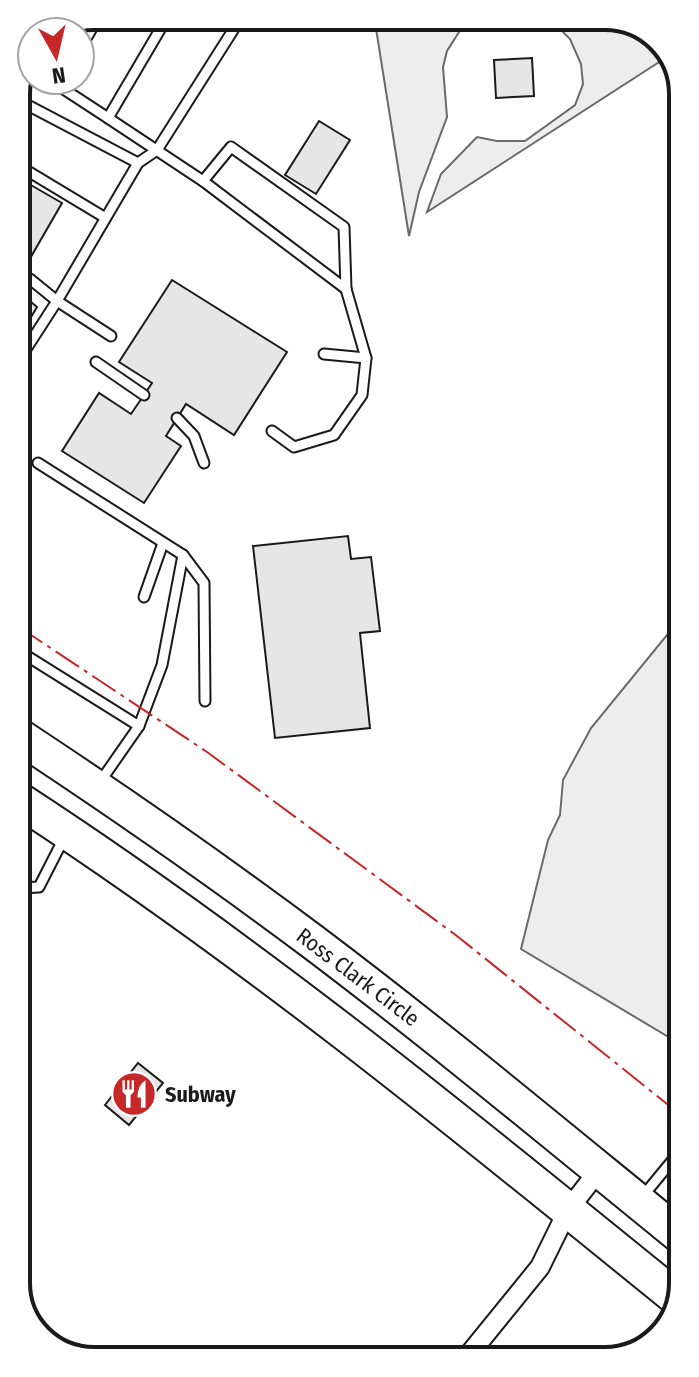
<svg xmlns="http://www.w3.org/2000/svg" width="699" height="1377" viewBox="0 0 699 1377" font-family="'Fira Sans Condensed',sans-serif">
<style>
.green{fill:#ededed;stroke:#6a6a6a;stroke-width:2}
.building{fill:#e6e6e6;stroke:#1a1a1a;stroke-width:2}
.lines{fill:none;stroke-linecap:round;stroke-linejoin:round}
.lane-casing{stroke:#1a1a1a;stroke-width:13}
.street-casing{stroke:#1a1a1a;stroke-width:22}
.highway-casing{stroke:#1a1a1a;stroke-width:38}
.lane{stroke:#fff;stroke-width:9}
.street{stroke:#fff;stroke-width:18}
.highway{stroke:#fff;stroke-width:34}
.power{stroke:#c62828;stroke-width:2;stroke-dasharray:28 6 4 6;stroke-linecap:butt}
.labels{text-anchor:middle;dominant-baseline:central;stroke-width:6;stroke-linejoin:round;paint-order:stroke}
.street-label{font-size:22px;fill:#1a1a1a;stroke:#fff}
.poi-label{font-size:22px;font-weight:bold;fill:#1a1a1a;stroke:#fff;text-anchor:start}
.rim{fill:none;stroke:#1a1a1a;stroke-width:4}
</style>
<rect width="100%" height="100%" fill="#fff"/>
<!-- green -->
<g class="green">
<polygon points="374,16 473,16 461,29 447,51 443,67 447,117 419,192 409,236"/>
<polygon points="547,16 611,16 652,32 670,55 427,212 441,174 477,137 497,141 525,141 575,105 583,84 581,64 570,39"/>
<polygon points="680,619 682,1045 521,949 548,840 560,815 563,780 591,728"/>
</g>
<!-- building -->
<g class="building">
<polygon points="532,58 534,96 496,98 494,60"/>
<polygon points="319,121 350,140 316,194 285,175"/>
<polygon points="17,177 62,203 17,281"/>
<polygon points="172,280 287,352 234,435 186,404 166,436 181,446 144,503 62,451 99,393 131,414 144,395 152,383 119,362"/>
<polygon points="17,292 24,296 37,307 17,341"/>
<polygon points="348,536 351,559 371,557 380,631 360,633 370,728 275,738 253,546"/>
<polygon points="138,1063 163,1083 129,1125 105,1105"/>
</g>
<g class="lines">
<!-- lane casing -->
<g class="lane-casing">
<g id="lane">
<polyline points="168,16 108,118 203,181 346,289 366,358 362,395 334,435 294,447 272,431"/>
<polyline points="80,49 99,16"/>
<polyline points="62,80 59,86 108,118"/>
<polyline points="16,99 138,163"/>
<polyline points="16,164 104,217"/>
<polyline points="203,181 231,147 344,227 346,289"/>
<polyline points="21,294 30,279 57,301 111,336"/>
<polyline points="324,354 366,358"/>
<polyline points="96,362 144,395"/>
<polyline points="17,363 57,301 138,163 157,150 242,16"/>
<polyline points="177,418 194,436 204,463"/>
<polyline points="38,463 183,555 162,665 139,726 100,782"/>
<polyline points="183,555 204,583 205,701"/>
<polyline points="144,597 163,543"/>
<polyline points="19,651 139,726"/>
<polyline points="20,888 39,887 64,838"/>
<polyline points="643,1196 676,1156 682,1154"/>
</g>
</g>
<!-- street casing -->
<g class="street-casing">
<polyline id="street" points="467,1357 540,1267 568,1210 599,1170"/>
</g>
<!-- highway casing -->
<g class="highway-casing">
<g id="highway">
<path d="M19,736C119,802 217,870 313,942C439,1037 560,1138 683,1238"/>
<path d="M19,800C251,951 465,1126 679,1300"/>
</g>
</g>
<!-- lane -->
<use href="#lane" class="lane"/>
<!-- street -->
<use href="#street" class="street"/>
<!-- highway -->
<use href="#highway" class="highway"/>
<!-- power -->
<polyline class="power" points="19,627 207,752 457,936 682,1116"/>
</g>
<!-- icons -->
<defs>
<g id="restaurant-disc" transform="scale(2.3)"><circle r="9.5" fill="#c62828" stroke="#fff"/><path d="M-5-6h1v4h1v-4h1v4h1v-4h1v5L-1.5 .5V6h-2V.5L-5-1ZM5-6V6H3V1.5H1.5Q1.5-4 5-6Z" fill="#fff"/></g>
</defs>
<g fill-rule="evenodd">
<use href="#restaurant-disc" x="134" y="1094"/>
</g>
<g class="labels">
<!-- street labels -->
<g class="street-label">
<text transform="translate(358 977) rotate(37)">Ross Clark Circle</text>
</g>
<!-- poi labels -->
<g class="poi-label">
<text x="165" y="1094">Subway</text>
</g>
</g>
<!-- crop -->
<path d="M0 0H699V1377H0ZM94 30H605A64 64 0 0 1 669 94V1283A64 64 0 0 1 605 1347H94A64 64 0 0 1 30 1283V94A64 64 0 0 1 94 30Z" fill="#fff" fill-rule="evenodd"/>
<path class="rim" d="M94 30H605A64 64 0 0 1 669 94V1283A64 64 0 0 1 605 1347H94A64 64 0 0 1 30 1283V94A64 64 0 0 1 94 30Z"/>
<!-- north arrow -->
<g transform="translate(56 56) rotate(172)"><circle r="38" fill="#ffffff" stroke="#a3a3a3" stroke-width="2"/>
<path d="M0-6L14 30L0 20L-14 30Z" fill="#c62828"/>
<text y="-12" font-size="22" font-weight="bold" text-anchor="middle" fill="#1a1a1a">N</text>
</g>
</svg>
